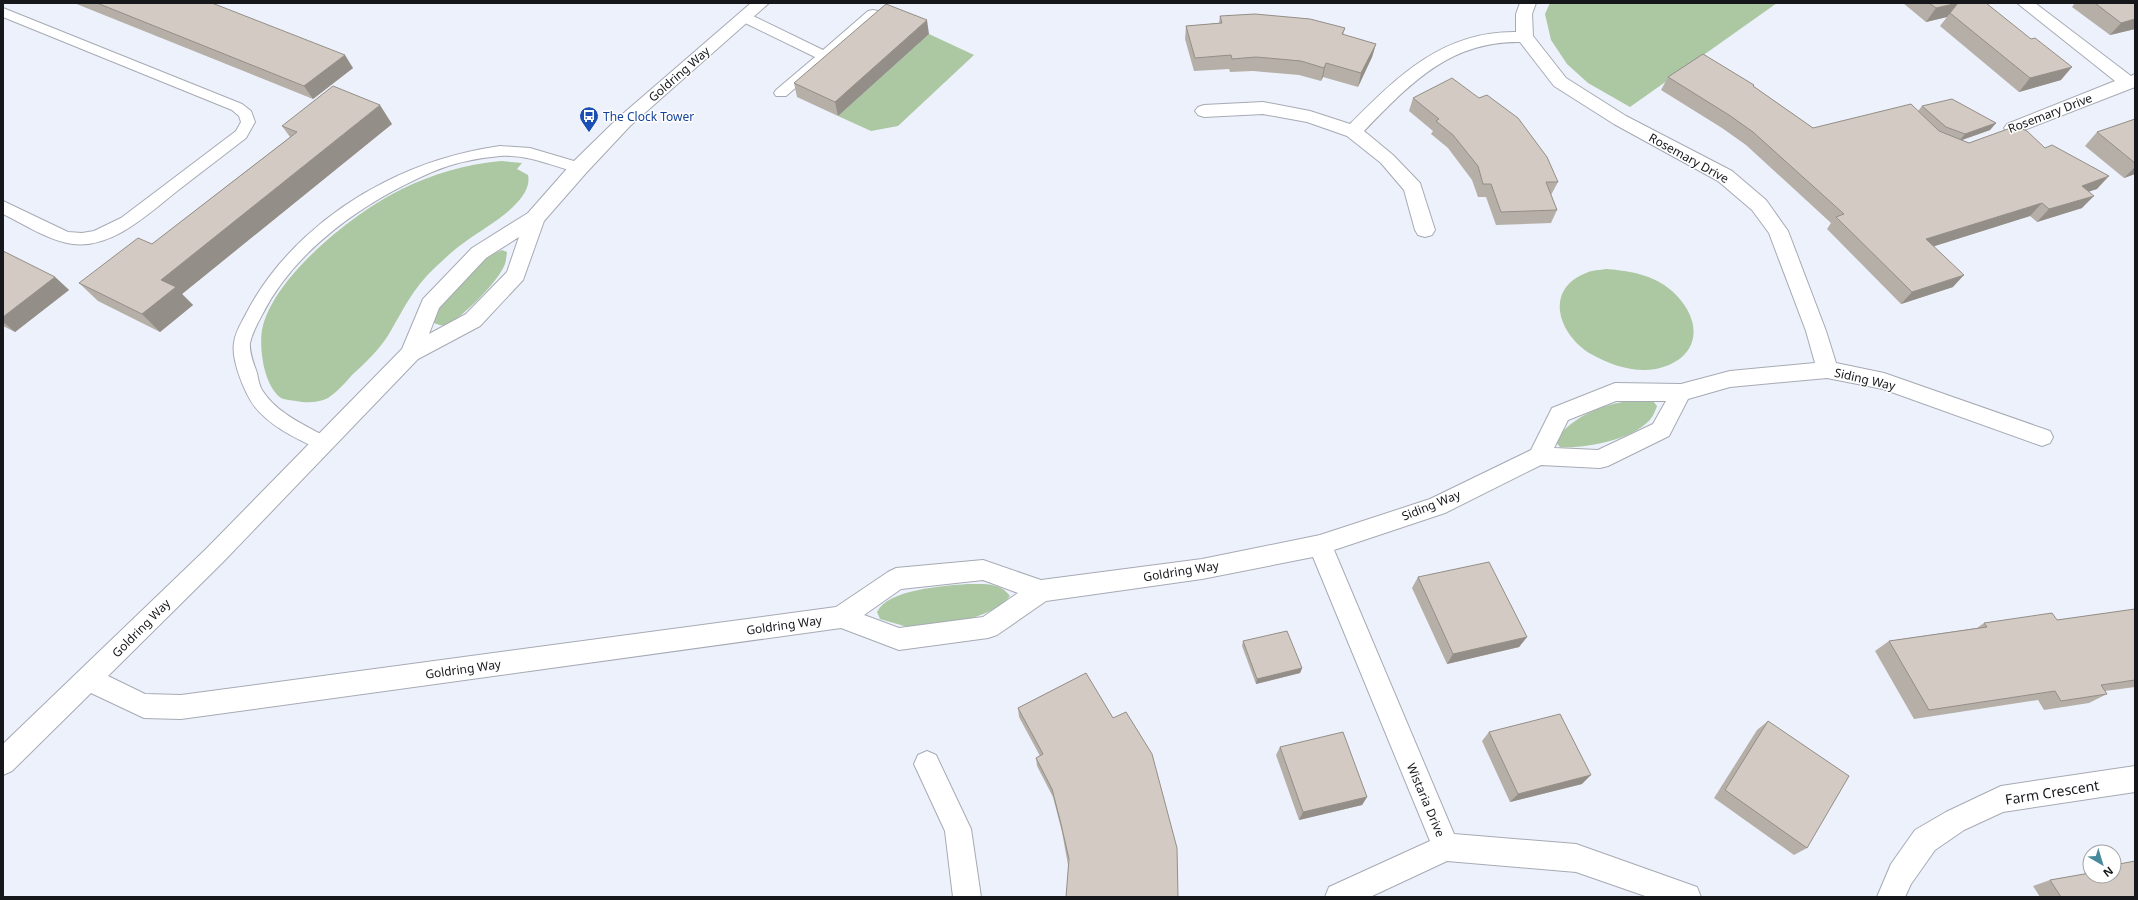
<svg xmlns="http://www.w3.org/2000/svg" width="2138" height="900" viewBox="0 0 2138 900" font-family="'Noto Sans',sans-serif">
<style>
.green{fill:#abc8a2}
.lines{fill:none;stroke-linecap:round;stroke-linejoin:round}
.service-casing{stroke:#a6aab4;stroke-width:2}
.minor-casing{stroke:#a6aab4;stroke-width:2}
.service{fill:#fff;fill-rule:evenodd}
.minor{fill:#fff;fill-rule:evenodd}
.wall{fill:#b5afa8}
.shaded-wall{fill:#948e88}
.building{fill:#d3cbc3;stroke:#948e88}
.labels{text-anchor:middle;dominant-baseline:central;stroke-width:3;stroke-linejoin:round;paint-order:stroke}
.street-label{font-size:12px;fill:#16171b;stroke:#fff}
.transit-label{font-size:12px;fill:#164399;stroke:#fff;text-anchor:start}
.near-street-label{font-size:14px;fill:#16171b;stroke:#fff}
</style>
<rect width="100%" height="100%" fill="#edf1fc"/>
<!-- green -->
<g class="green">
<polygon points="1550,3 1777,3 1630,107 1588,83 1567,64 1551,40 1545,14"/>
<polygon points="929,34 974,55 898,126 871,131 838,116"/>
<path d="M501,161L522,163L517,169L528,175C534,201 487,226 469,239C459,246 449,254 440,263C414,286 406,305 389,334C380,349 365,363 352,375C345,383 337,392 328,398C318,403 306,403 296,401C292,400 285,400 281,398C264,386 259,349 262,330C272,277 356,211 402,189C433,174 466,164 501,161Z"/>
<path d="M502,250L507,252C506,259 506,264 502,270C495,284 460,320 446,325C442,326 439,325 434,323L433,317L435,309L485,257Z"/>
<path d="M1607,269C1630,271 1654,275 1672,291C1704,320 1702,359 1656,369C1634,373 1610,365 1591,354C1559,335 1543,290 1586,273C1592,270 1600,270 1607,269Z"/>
<path d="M1640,400L1653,401L1657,406C1656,409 1654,414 1652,417C1637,439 1585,449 1560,447L1555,441C1572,415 1610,401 1640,400Z"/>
<path d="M967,584C984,584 1000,582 1010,596C993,619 931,630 904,626C896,624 888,621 880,619L877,612C888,589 944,586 967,584Z"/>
</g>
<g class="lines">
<!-- service casing -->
<g class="service-casing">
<g id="service">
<path d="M3,8L242,104L251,111L255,122L246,138C225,154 203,171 181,188C151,211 114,249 73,244C49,241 24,224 3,214V201L68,232L82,233L94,231L121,218L236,131L241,122L239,116L232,110L3,17Z"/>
<polygon points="873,10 878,11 880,14 878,17 786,96 776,96 774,93 776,90 815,57 739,20 737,17 744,13 749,14 823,50 868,11"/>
<path d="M500,146L530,148L584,164L587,168L584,172L579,173C553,166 527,154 500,156C477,158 453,163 432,172C365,201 295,249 262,315C257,324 252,334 250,343C249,353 254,364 257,373C258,378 259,385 262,390C277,414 307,426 330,439L333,444L330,449L324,451L318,449C296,438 271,427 255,407C245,394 231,360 234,343C235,332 242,322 247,312C276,256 329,210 385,182C422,163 459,152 500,146Z"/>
</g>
</g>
<!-- minor casing -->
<g class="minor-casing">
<g id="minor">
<path d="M751,3H769L630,126L586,173L544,221L523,280L480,326L418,359L223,562L108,676L145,694L181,695L836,607L888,572L896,568L983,560L1041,580L1202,559L1320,535L1430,499L1531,450L1552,408L1615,383L1681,384L1730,371L1815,363L1806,331L1769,233L1752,210L1718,181L1614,124L1554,86L1520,42C1449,41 1410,84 1364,131L1393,155L1420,183L1435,230L1432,235L1425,237L1418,235L1415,230L1404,190L1381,163L1347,136L1307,122L1263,114L1204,117L1198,115L1195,111L1198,107L1204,105L1263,102L1310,111L1350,124C1398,76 1443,31 1516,32V14L1520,3H1536L1532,14L1533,36L1566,78L1626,116L1732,171L1766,200L1788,231L1826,331L1836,363L1884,373L2050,431L2053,437L2050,443L2042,446L1883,389L1827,378L1730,387L1688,399L1669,436L1608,466L1600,468L1541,465L1445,513L1334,550L1454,834L1576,844L1697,887L1701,897H1648L1576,872L1447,861L1370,897H1325L1329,887L1430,841L1313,557L1202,579L1046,601L997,635L988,638L899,650L841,628L181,719L144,718L91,693L12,771L3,775V744L207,548L402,349L423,299L472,248L528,213L572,163L618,118ZM519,237L507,272L466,314L429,334L439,308L486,258ZM1616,401H1666L1653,424L1598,450L1554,448L1568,420ZM983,580L1018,593L983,617L899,628L864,615L901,589Z"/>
<polygon points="2017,3 2035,3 2131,76 2135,74 2135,87 2019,132 2013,134 2007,132 2004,128 2007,124 2115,81"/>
<polygon points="927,751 936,755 971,829 981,897 953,897 945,831 914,764 918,755"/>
<polygon points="2135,766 2135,792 2003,812 1964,830 1935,850 1911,884 1905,897 1877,897 1891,864 1915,830 1946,812 2001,786"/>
</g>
</g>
<!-- service -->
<use href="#service" class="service"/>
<!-- minor -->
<use href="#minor" class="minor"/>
</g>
<!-- wall -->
<g class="wall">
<polygon points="74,3 212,3 353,68 313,99"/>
<polygon points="1903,3 1986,3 2061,80 2019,92 1940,26 1947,17 1926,22"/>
<polygon points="2075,3 2135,3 2135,29 2110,35 2072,7"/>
<polygon points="1220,16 1345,28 1343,35 1376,44 1372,57 1358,87 1323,77 1321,81 1299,75 1253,71 1230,72 1229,69 1194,71 1185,39 1186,26 1219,23"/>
<polygon points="929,34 838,116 797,97 794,83"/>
<polygon points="1668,77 1754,85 1753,86 1813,128 1918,111 1922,106 1996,123 1990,130 1962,140 1969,143 2045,148 2097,189 2089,191 2082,208 2037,222 2030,216 1934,246 1953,287 1901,304 1827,229 1831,223 1746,145 1722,128 1661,90"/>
<polygon points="1413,98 1558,182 1551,195 1557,210 1551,223 1496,225 1486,197 1478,197 1472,180 1448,148 1431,134 1433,131 1409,111"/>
<polygon points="2135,119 2135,174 2124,178 2085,146 2097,132"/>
<polygon points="392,124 182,294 193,305 160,332 98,301 79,283 152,244 290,137 282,126"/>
<polygon points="3,251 55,277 69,290 15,332 3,326"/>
<polygon points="1418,577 1527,637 1519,647 1447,664 1412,588"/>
<polygon points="2135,609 2135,687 2105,691 2107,694 2089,703 2044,710 2038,700 1914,719 1875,651 1889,641 1977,628 1984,623 2057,620"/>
<polygon points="1243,641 1302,668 1300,673 1256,684 1242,646"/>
<polygon points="1086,673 1068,865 1062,832 1053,797 1037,766 1036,758 1040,756 1019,717 1018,708"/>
<polygon points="1768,721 1807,848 1794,855 1714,798 1757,730"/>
<polygon points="1489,732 1582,784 1510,802 1482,741"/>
<polygon points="1280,747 1367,797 1362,805 1299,820 1276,755"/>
<polygon points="2090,871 2090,876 2135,897 2040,897 2033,886 2050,880 2085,874 2084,873"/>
</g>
<!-- shaded-wall -->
<g class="shaded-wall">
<polygon points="1958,3 1947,17 1926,22 1936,8"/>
<polygon points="2135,19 2135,29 2110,35 2121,23"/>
<polygon points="927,20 929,34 838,116 835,102"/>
<polygon points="1376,44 1372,57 1358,87 1361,73"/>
<polygon points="345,55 353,68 313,99 304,86"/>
<polygon points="1326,63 1323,77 1321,81 1324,68"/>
<polygon points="2072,67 2061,80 2019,92 2030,78"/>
<polygon points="380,105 392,124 182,294 193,305 160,332 142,314 161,280"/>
<polygon points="1996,123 1990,130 1959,141 1965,134"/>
<polygon points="2135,167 2135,174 2124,178"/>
<polygon points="2109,176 2097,189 2070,198 2082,186"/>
<polygon points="2094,196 2082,208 2037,222 2049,209"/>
<polygon points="2042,203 2030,216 1916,252 1926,239"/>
<polygon points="1964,275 1953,287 1901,304 1912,292"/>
<polygon points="55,277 69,290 15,332 3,322 3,317"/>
<polygon points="1527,637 1519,647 1447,664 1453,654"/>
<polygon points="1302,668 1300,673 1256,684 1257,679"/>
<polygon points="1591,775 1582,784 1510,802 1518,794"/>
<polygon points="1367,797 1362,805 1299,820 1303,812"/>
</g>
<!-- building -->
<g class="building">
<polygon points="97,3 212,3 345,55 304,86"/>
<polygon points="1929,3 1958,3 1936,8"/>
<polygon points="1958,3 1986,3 2031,39 2035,38 2072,67 2030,78 1950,13"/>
<polygon points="2095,3 2135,3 2135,19 2121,23"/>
<polygon points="886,4 927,20 835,102 794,83"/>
<polygon points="1255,14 1310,19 1345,28 1342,34 1376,44 1361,73 1326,63 1324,68 1301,61 1279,59 1256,57 1232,59 1231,55 1195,58 1186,26 1222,23 1220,16"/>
<polygon points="1703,54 1754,85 1753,86 1813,128 1911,104 1939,131 1969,143 2016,126 2027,131 2045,148 2052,145 2109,176 2082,186 2094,196 2049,209 2042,203 1926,239 1964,275 1912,292 1836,217 1844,214 1753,132 1729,115 1668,77"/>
<polygon points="1452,78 1479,98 1487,95 1518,118 1547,157 1558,182 1546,182 1557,210 1501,212 1491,184 1483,184 1478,166 1453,135 1436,121 1439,119 1413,98"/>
<polygon points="333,86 380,105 161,280 176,287 142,314 79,283 138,238 152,244 297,132 282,126"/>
<polygon points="1952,99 1996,123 1965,134 1946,127 1922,106"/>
<polygon points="2135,119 2135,163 2097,132"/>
<polygon points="3,251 55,277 3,317"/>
<polygon points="1489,562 1527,637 1453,654 1418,577"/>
<polygon points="2135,609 2135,680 2101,685 2107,694 2061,701 2055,691 1929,710 1889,641 1987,627 1984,623 2052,613 2057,620"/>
<polygon points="1287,631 1302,668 1257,679 1243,641"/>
<polygon points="1086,673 1113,718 1126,712 1152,754 1177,848 1178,897 1066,897 1069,859 1061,824 1052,789 1036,758 1043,754 1018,708"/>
<polygon points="1560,714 1591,775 1518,794 1489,732"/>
<polygon points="1768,721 1849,776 1807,848 1725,790"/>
<polygon points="1343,732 1367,797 1303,812 1280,747"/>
<polygon points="2135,861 2135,897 2061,897 2050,880 2090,873 2090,876 2114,876 2114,865"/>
</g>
<!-- icons -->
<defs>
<g id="bus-pin" transform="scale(1)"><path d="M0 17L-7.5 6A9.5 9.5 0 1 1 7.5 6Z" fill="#1a4fb4" stroke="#fff"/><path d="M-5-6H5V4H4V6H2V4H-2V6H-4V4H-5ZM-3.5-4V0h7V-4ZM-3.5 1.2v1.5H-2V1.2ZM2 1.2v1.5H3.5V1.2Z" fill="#fff"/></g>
</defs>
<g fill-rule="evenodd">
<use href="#bus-pin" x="589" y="116"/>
</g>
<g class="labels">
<!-- street labels -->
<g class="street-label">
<text transform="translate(679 74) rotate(-41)">Goldring Way</text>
<text transform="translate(2050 113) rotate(-21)">Rosemary Drive</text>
<text transform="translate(1689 158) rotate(29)">Rosemary Drive</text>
<text transform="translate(1865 379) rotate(13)">Siding Way</text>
<text transform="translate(1431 505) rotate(-22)">Siding Way</text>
<text transform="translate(1181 571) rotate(-9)">Goldring Way</text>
<text transform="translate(784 625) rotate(-8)">Goldring Way</text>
<text transform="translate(141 628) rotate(-45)">Goldring Way</text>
<text transform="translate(463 669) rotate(-8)">Goldring Way</text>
<text transform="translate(1426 800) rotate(67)">Wistaria Drive</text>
</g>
<!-- transit labels -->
<g class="transit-label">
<text x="603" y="116">The Clock Tower</text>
</g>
<!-- near-street labels -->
<g class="near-street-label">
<text transform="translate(2052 792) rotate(-9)">Farm Crescent</text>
</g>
</g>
<!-- border -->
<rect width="2138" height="900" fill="none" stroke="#16171b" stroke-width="8"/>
<!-- north arrow -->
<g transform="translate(2102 864) rotate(142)"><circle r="19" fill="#ffffff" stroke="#a2a2a4"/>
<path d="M0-3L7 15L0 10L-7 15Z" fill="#488a9b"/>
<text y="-6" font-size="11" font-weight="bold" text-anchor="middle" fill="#16171b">N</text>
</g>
</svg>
